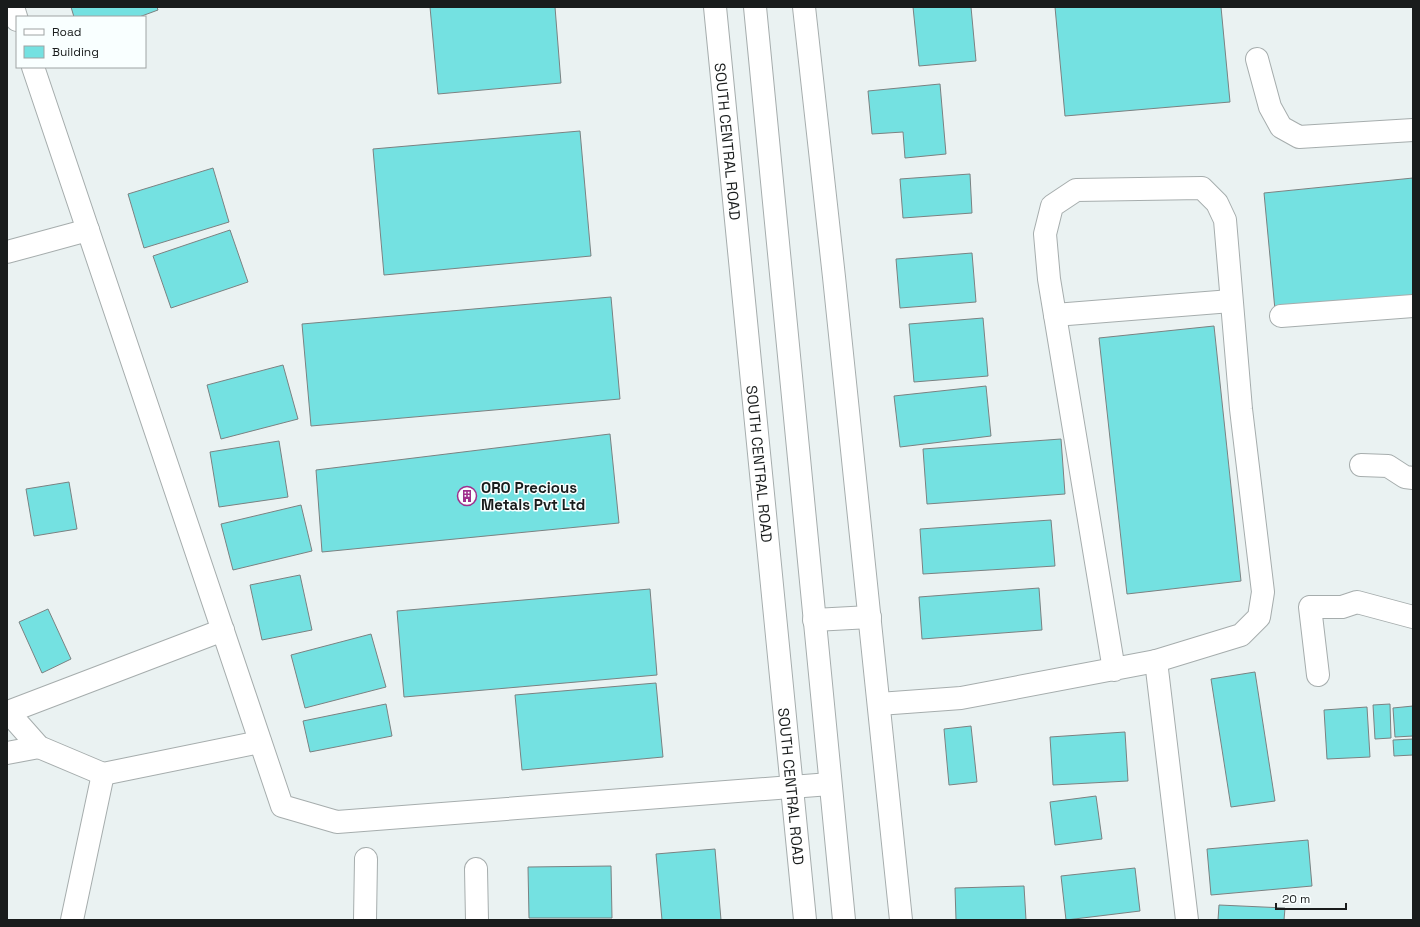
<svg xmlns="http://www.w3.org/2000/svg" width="1420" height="927" viewBox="0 0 1420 927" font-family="'Space Grotesk',sans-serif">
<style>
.building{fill:#74e1e1;stroke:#7b8282}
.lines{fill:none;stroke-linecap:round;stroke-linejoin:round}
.minor-casing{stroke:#a6adad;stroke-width:24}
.major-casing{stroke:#a6adad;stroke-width:24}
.minor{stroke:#fff;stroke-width:22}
.major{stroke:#fff;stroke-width:22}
.labels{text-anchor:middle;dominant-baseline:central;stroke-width:3;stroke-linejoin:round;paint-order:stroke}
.street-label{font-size:15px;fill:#191c1c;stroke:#f9ffff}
.poi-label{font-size:15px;font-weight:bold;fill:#191c1c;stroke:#f9ffff;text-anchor:start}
</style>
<rect width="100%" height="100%" fill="#eaf2f2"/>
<!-- building -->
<g class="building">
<polygon points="71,7 157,7 158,10 139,17 74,17"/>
<polygon points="430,7 555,7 561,83 438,94"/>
<polygon points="913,7 971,7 976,61 919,66"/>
<polygon points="1055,7 1221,7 1230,102 1065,116"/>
<polygon points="940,84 946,154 905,158 903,132 872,134 868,91"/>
<polygon points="580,131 591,256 384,275 373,149"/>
<polygon points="213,168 229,222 144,248 128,194"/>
<polygon points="970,174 972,213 903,218 900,179"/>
<polygon points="1413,178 1413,297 1275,310 1264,193"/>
<polygon points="230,230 248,282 171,308 153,256"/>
<polygon points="972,253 976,302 900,308 896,259"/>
<polygon points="611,297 620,399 311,426 302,324"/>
<polygon points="983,318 988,376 914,382 909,324"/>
<polygon points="1214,326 1241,581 1127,594 1099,338"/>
<polygon points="283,365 298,419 221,439 207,385"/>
<polygon points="986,386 991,436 900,447 894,396"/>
<polygon points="610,434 619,523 322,552 316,470"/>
<polygon points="1061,439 1065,494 927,504 923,449"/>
<polygon points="279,441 288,497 219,507 210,452"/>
<polygon points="69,482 77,529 34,536 26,489"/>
<polygon points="301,505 312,551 233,570 221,524"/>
<polygon points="1051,520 1055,566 923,574 920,529"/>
<polygon points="300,575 312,630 262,640 250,585"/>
<polygon points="1039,588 1042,630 922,639 919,597"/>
<polygon points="650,589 657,675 404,697 397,611"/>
<polygon points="48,609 71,659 42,673 19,622"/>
<polygon points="371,634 386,687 305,708 291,655"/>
<polygon points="1255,672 1275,801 1231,807 1211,679"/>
<polygon points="656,683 663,757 522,770 515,695"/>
<polygon points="386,704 392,736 310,752 303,721"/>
<polygon points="1390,704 1391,738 1375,739 1373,705"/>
<polygon points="1413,706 1413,736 1395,737 1393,708"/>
<polygon points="1367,707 1370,757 1327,759 1324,710"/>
<polygon points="971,726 977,782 949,785 944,729"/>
<polygon points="1125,732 1128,781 1053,785 1050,737"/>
<polygon points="1413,739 1413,755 1394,756 1393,740"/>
<polygon points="1096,796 1102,839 1055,845 1050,802"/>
<polygon points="1308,840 1312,886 1211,895 1207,849"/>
<polygon points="715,849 721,920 662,920 656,854"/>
<polygon points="611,866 612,918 529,918 528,867"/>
<polygon points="1135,868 1140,911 1066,920 1061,876"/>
<polygon points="1024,886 1026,920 956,920 955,888"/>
<polygon points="1219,905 1285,908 1284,920 1218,920"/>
</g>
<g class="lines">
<!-- minor casing -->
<g class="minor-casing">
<g id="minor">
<polyline points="13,7 17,20"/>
<polyline points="804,7 834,277 901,920"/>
<polyline points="1257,59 1270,107 1281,127 1299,137 1413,130"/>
<polyline points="33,67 282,806 337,822 830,784"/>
<polyline points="7,252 88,230"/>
<polyline points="1055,315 1231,301"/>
<polyline points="1281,316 1413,306"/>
<polyline points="1361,465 1388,466 1405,477 1413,478"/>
<polyline points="814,620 870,617"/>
<polyline points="223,630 8,712 39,747 103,774 260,742"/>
<polyline points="1156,661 1187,920"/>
<polyline points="1318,675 1310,607 1342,607 1357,602 1413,617"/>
<polyline points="879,704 961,698 1156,661 1241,635 1259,617 1263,592 1241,409 1225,220 1217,203 1202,188 1076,190 1052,206 1045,234 1049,279 1114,670"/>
<polyline points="7,753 39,747"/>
<polyline points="476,869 477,920"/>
<polyline points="72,920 103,774"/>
<polyline points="365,920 366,859"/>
</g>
</g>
<!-- major casing -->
<g class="major-casing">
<g id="major">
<path id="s1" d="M715,7L805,920"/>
<polyline points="755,7 844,920"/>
</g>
</g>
<!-- minor -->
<use href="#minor" class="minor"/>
<!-- major -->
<use href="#major" class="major"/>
</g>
<!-- icons -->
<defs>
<g id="building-ring" transform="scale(1)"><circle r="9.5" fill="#f9ffff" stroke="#9f2f8d" stroke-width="1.5"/><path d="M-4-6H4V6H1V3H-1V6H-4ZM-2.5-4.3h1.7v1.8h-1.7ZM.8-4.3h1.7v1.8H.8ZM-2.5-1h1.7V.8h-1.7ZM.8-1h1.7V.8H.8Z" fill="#9f2f8d"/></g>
</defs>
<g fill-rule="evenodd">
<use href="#building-ring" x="467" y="496"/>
</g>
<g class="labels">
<!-- street labels -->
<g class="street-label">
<text stroke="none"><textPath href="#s1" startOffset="135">SOUTH CENTRAL ROAD</textPath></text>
<text stroke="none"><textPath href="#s1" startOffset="459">SOUTH CENTRAL ROAD</textPath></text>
<text stroke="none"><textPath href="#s1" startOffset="783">SOUTH CENTRAL ROAD</textPath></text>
</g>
<!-- poi labels -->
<g class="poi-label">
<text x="481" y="487">ORO Precious<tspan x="481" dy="17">Metals Pvt Ltd</tspan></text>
</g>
</g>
<!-- border -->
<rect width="1420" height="927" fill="none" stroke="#191c1c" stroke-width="16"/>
<!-- legend -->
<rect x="16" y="16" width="130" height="52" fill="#f9ffff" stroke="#9fa4a4"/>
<rect x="24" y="29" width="20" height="6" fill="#ffffff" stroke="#9fa4a4"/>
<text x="52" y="36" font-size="12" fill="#191c1c">Road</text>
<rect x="24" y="46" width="20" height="12" fill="#74e1e1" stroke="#9fa4a4"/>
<text x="52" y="56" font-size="12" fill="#191c1c">Building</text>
<!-- scale -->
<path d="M1276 903v6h70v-6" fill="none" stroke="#191c1c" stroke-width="2"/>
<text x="1282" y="903" font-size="12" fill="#191c1c" stroke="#f9ffff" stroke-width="3" paint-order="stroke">20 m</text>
</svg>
